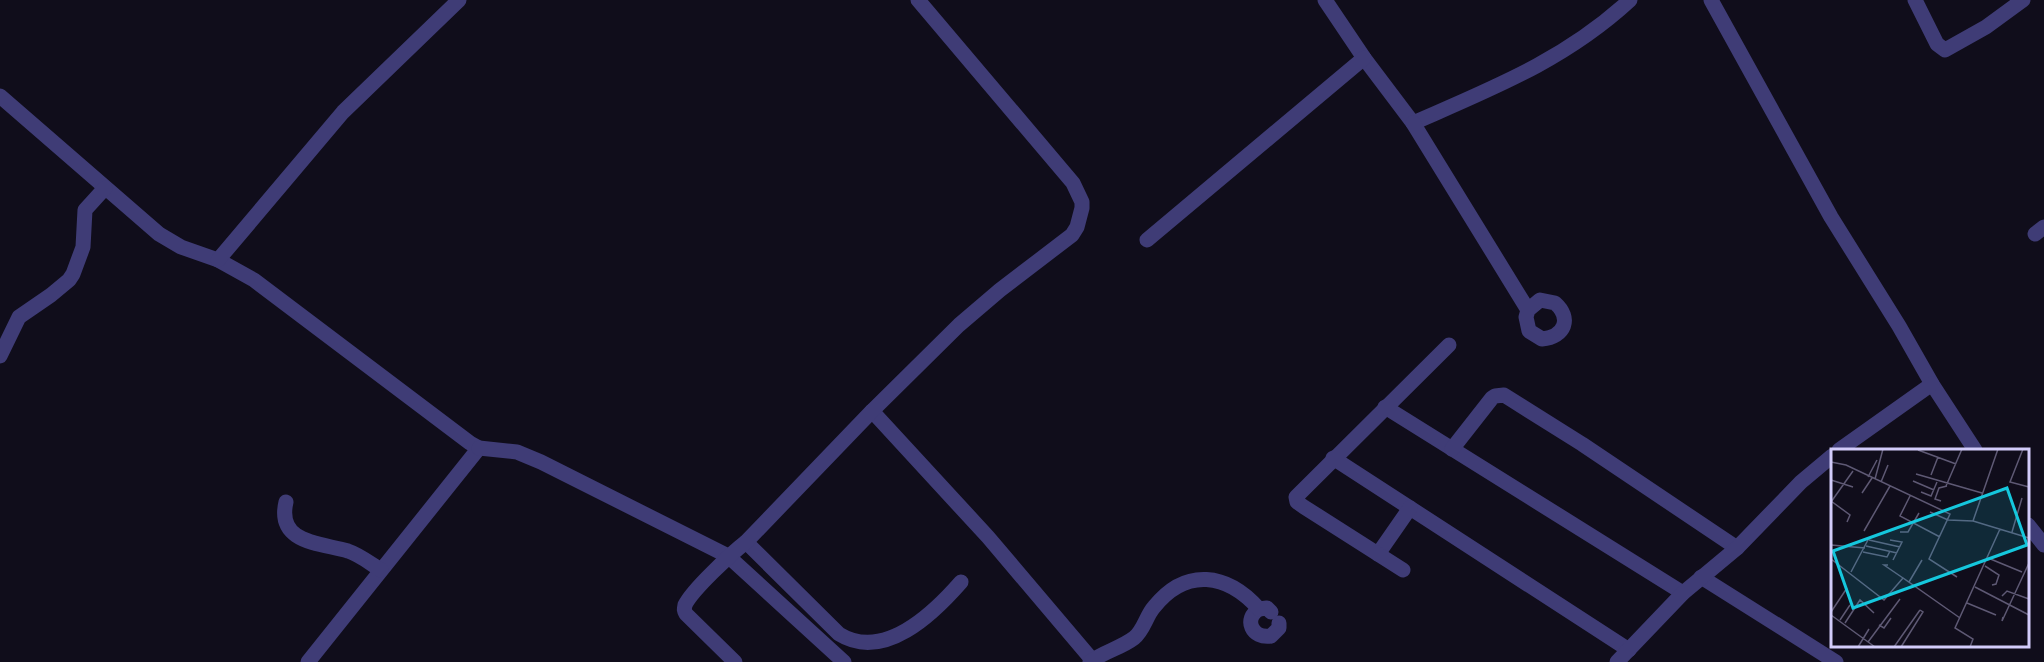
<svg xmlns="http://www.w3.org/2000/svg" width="2044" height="662" viewBox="0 0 2044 662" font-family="Montserrat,sans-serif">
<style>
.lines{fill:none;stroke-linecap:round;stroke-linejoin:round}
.minor{stroke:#3f3c76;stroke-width:15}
.inset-road{fill:none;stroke:#5e5974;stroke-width:1.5}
.view{fill:#15c7dd;fill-opacity:0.15;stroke:#15c7dd;stroke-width:3}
.inset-edge{fill:none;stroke:#d2ccfa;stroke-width:3}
</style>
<rect width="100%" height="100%" fill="#100d1b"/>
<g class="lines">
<!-- minor -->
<g class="minor">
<path d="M1325,0L1364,58L1413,123C1493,88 1565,60 1630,0"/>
<polyline points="1711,0 1831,217 1899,326 1932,384 1975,450"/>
<polyline points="1915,0 1937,44 1945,50 1986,27 2023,0"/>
<polyline points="0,96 159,234 181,247 218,260 254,280 470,443 479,448 308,662"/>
<path d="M1413,123L1528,310L1526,317L1529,331L1542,339C1565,337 1572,318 1555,303L1540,300L1528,310"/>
<polyline points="2035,234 2044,227"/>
<polyline points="1147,240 1364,58"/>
<polyline points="218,260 343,112 459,0"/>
<polyline points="0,356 19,317 51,295 69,280 73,274 83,247 85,210 105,188"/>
<polyline points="1385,407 1683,593"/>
<polyline points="872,411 988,537 1094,662"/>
<polyline points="479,448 517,452 541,462 728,556 844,662"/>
<polyline points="1452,449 1492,398 1495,396 1504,395 1582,444 1737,548"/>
<polyline points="1839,450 1932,384"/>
<polyline points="1333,458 1629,650"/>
<path d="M286,502C276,544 322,543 348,551C360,555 371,564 381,570"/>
<polyline points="2028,525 2044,545"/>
<path d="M746,542L839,634C884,662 933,614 961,582"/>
<polyline points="1378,554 1410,508"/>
<polyline points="1403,570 1304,507 1297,502 1296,497 1449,345"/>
<polyline points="1701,577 1836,662"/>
<path d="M1259,609C1243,619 1252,639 1271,636L1279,628V623"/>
<path d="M735,662L686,614C684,610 684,610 685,605C692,590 732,553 746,542L872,411L959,325L1000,290L1072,235L1077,227L1082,208V202L1073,183L918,0"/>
<path d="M1090,662C1103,652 1121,648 1134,638C1144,630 1146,616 1154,607C1186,567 1227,573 1259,609L1267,608L1271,612"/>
<polyline points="1617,662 1683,593 1737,548 1801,482 1832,456"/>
</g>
</g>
<!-- overview -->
<g transform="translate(1831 449)">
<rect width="198" height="198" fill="#100d1b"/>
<path class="inset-road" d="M167,0L142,72L198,89M192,0L179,33L198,38M87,1L125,15M0,13L15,16L119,65L98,110L126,128M85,25L151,44M100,26L107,8M37,28L46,11M44,30L52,0M0,31L22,38M82,32L103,41M50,33L57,16M115,37L131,0M90,43L100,47L106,33M31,44L41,29M79,47L69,67L109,88M0,52L19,66L16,73M110,52L104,50L108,39L116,37M0,53L22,22M99,63L117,71L142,72M33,82L59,37M69,83H77L88,64M181,83L191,49M38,91L69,98M59,91L71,93L62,111M0,96L34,99M35,97L66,104M32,103L56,108L59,102M157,109L191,123M0,110L53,151L72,129L129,169M57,116H53L72,129M154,117L168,126L165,135L161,136M20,123L38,89M78,133L91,111M144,138L198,166M171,147L176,142L198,150M136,154L165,166M0,163L16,139M0,166L44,198M172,168L171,172L198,114M9,171L19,156M14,174L29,151L43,164M48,176L53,179L60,169M37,193L69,150M27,198L38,180M63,198L89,161M70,198L92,163L89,161M139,198L142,190L124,179L169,80"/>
<path class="view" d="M176,39L196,96L22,159L2,102Z"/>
<rect width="198" height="198" class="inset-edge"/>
</g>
</svg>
